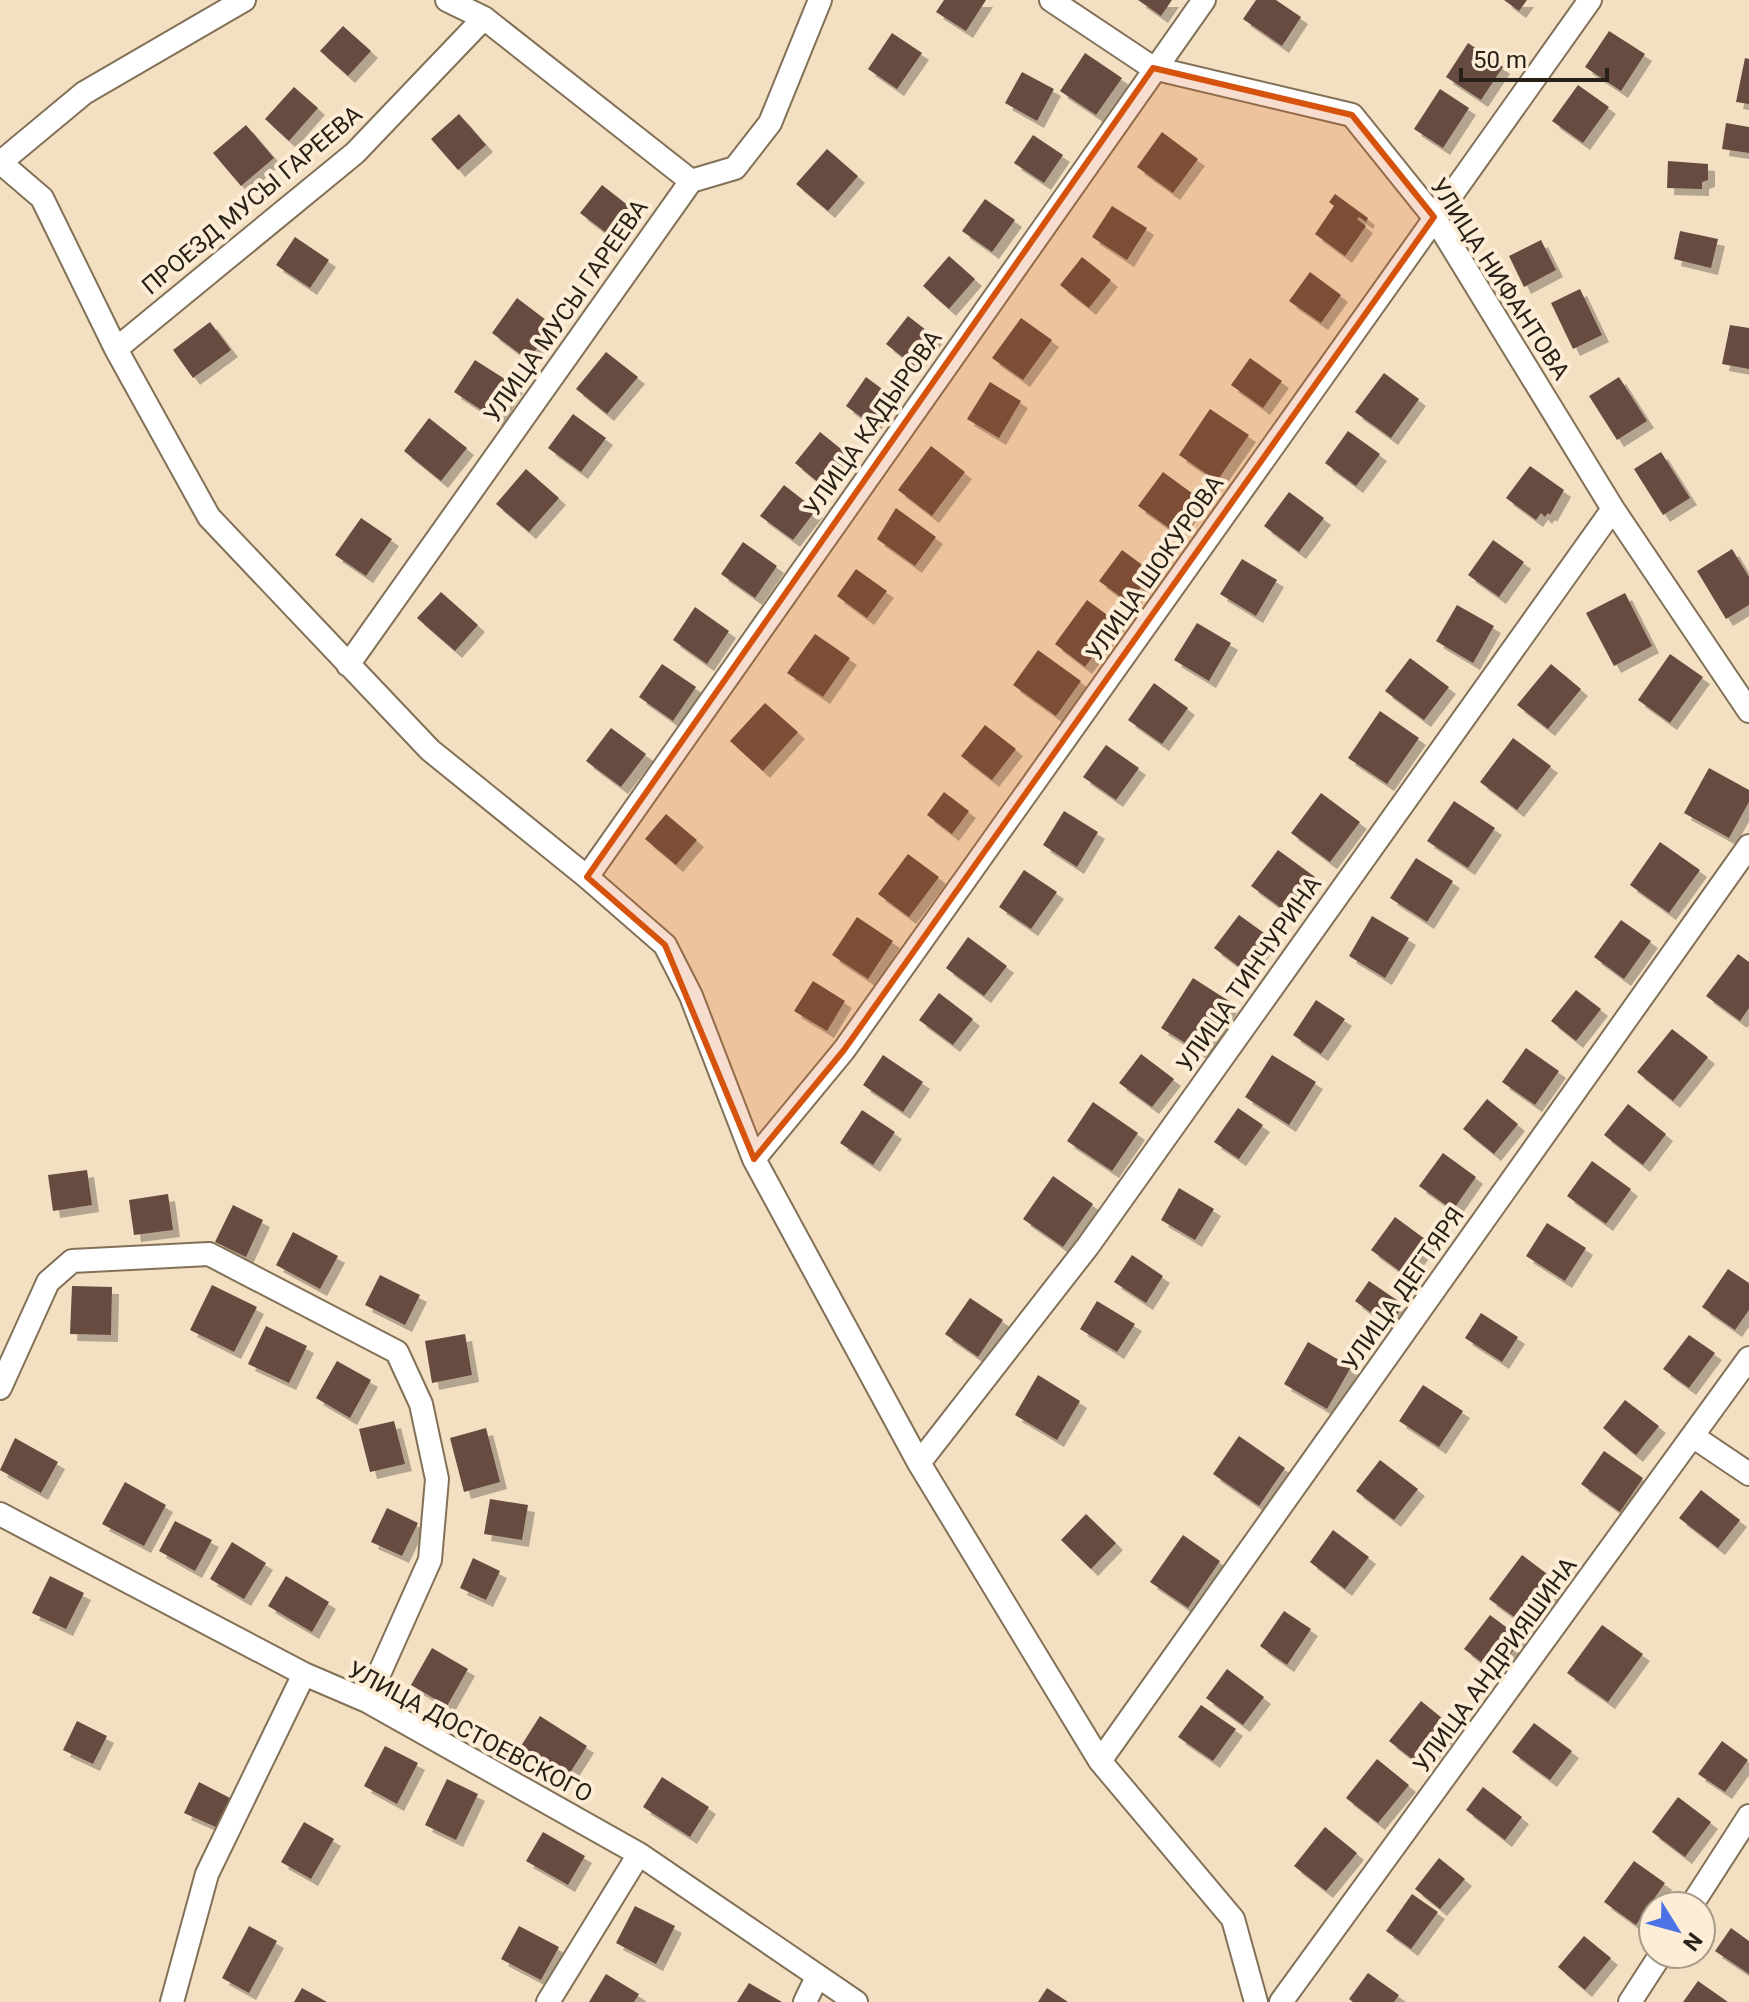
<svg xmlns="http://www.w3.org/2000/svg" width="1749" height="2002" viewBox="0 0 1749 2002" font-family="Roboto,sans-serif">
  <defs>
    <filter id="shadow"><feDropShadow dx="7" dy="7" stdDeviation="0" flood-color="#0004"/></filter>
  </defs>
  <rect width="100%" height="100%" fill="#f3dfc2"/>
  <path fill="#674b3f" filter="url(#shadow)" d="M944,0H986L966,31L936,12Z
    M1138,0H1172L1161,16Z
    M1256,0H1276L1301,17L1282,46L1243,19Z
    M1504,0H1527L1519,11Z
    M343,26L371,51L348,76L320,51Z
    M1609,31L1645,54L1621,91L1585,67Z
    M892,33L922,53L897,89L868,69Z
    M1468,43L1503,67L1481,100L1446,77Z
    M1085,53L1122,78L1096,115L1060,91Z
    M1745,58L1749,59V104L1736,102Z
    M1022,72L1054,89L1037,121L1005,103Z
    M1578,85L1609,107L1583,143L1552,121Z
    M294,87L318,108L289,141L265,119Z
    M1440,89L1469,108L1443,148L1414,129Z
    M459,114L486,145L458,170L431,139Z
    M1726,123L1749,127V153L1722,149Z
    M246,125L274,158L241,186L213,153Z
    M1162,132L1198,159L1173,193L1137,167Z
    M1033,135L1063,155L1044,183L1014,163Z
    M827,149L858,176L828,211L796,184Z
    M1668,161L1708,164V180L1702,182V189L1667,188Z
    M602,185L634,210L613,238L580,213Z
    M1335,194L1368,218L1366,222L1359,217L1357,219L1366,226L1345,256L1315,234L1334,206L1329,202Z
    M985,199L1015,220L992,252L962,231Z
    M1112,206L1147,228L1127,260L1092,237Z
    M1680,231L1718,239L1711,268L1674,259Z
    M295,237L329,260L310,288L276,265Z
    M1541,240L1556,270L1524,287L1509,256Z
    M949,256L975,279L949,309L923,286Z
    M1082,257L1111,280L1089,308L1060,285Z
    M1310,272L1341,295L1321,323L1289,301Z
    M1580,289L1602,335L1573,349L1551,303Z
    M517,298L554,326L528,360L492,333Z
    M908,316L935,337L914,366L886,344Z
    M1021,318L1052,340L1023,380L992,358Z
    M210,322L231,350L193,378L173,350Z
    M1730,325L1749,328V369L1722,364Z
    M606,352L638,377L607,414L576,389Z
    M1250,358L1282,381L1263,408L1231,385Z
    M475,360L516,386L495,419L454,392Z
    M1384,373L1419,399L1391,438L1355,412Z
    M866,377L893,397L872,425L846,406Z
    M1619,377L1647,421L1617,440L1589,396Z
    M990,382L1021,401L999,438L967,419Z
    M1210,409L1249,435L1217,481L1179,455Z
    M573,414L606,438L581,472L548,448Z
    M429,418L467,448L441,481L404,451Z
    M1348,431L1380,454L1356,486L1325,463Z
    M820,432L851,457L825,488L795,463Z
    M931,446L965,472L932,516L898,490Z
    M1661,452L1690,498L1663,515L1634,469Z
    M1530,466L1564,490L1550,515L1548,513L1545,517L1541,513L1536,520L1506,498Z
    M526,469L559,498L529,532L496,504Z
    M1163,472L1200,499L1176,533L1138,506Z
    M784,485L816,510L793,540L760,516Z
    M1289,492L1324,518L1299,552L1264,526Z
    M896,508L936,537L915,566L877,539Z
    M361,518L392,539L366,576L335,555Z
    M1493,540L1524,562L1499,597L1468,575Z
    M743,542L777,566L755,598L721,574Z
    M1732,549L1749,577V605L1726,619L1697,571Z
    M1122,550L1152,572L1129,603L1099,581Z
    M1242,559L1277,580L1256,616L1220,594Z
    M856,569L887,591L867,618L837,596Z
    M441,592L478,625L455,651L417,618Z
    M1625,593L1652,646L1614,666L1586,613Z
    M1087,600L1118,623L1085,667L1055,644Z
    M1457,605L1494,626L1473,663L1436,641Z
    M695,607L729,631L707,664L673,640Z
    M1197,623L1231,643L1209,681L1174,660Z
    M815,634L850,658L823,697L787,673Z
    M1038,650L1081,681L1056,716L1013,685Z
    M1670,654L1703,677L1670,723L1638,700Z
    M1410,658L1449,687L1424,720L1385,691Z
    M662,664L696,687L673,721L639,697Z
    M1551,664L1581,689L1548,729L1517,705Z
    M1154,683L1188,708L1162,744L1128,720Z
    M765,703L798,732L763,771L730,741Z
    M1380,711L1419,738L1387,784L1348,758Z
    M985,725L1016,749L992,780L961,756Z
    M611,728L646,754L621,787L586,761Z
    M1513,738L1551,766L1517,810L1480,782Z
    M1106,745L1139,768L1116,800L1083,777Z
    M1709,768L1749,790V802L1729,838L1684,813Z
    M944,792L969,811L952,834L927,815Z
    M1321,793L1360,822L1330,862L1291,833Z
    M1454,801L1495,828L1468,868L1427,841Z
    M1064,811L1098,832L1077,867L1043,845Z
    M666,814L697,840L676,865L645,839Z
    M1660,842L1700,870L1669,913L1630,885Z
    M1278,850L1315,877L1288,913L1251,886Z
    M908,854L939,877L909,917L878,894Z
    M1416,858L1453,881L1427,922L1390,898Z
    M1024,870L1057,892L1031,929L999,907Z
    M1239,915L1271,938L1246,972L1214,948Z
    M1372,916L1409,938L1385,978L1349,956Z
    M857,917L893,941L868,979L832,955Z
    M1621,920L1651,941L1624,979L1594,957Z
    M968,937L1007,966L984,996L946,968Z
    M1738,954L1749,962V1008L1740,1021L1706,996Z
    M1193,978L1232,1003L1200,1052L1161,1028Z
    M813,981L845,1001L827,1031L794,1011Z
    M1576,990L1601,1009L1576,1041L1551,1021Z
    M939,993L973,1019L953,1045L919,1020Z
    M1316,1000L1345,1019L1321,1054L1293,1035Z
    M1672,1029L1708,1057L1673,1101L1637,1072Z
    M1526,1048L1559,1071L1535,1105L1502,1082Z
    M1141,1054L1174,1079L1152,1107L1119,1083Z
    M883,1055L923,1082L903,1112L863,1085Z
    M1272,1055L1316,1082L1289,1125L1245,1097Z
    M1487,1099L1518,1124L1494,1154L1463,1129Z
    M1093,1102L1138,1133L1112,1171L1067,1141Z
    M1628,1104L1666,1134L1643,1165L1604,1135Z
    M1238,1108L1263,1125L1239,1159L1214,1142Z
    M862,1110L895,1132L873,1165L840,1143Z
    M1443,1153L1476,1177L1453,1210L1419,1186Z
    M1592,1161L1631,1189L1606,1224L1567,1196Z
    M87,1170L92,1205L53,1211L48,1175Z
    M1053,1176L1093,1204L1063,1247L1023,1219Z
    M1179,1188L1214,1209L1195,1240L1161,1220Z
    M168,1194L173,1230L134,1235L129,1200Z
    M233,1205L263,1220L246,1257L215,1242Z
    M1395,1217L1429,1242L1405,1275L1371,1250Z
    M1547,1223L1586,1248L1565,1281L1526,1256Z
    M293,1232L338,1256L320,1289L276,1265Z
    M1132,1255L1163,1276L1146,1303L1114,1282Z
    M1728,1269L1749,1283V1310L1735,1330L1702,1307Z
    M380,1275L420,1295L405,1325L365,1305Z
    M1369,1281L1404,1305L1389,1326L1355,1301Z
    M212,1285L257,1307L234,1352L190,1330Z
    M72,1286L112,1287L111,1335L70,1334Z
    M970,1298L1003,1320L978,1357L945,1334Z
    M1097,1301L1135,1324L1117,1352L1080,1329Z
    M1481,1313L1518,1337L1502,1362L1465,1338Z
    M266,1326L307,1346L289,1383L248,1364Z
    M465,1334L472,1375L432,1383L425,1341Z
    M1689,1335L1715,1353L1689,1388L1663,1369Z
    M1308,1342L1351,1367L1327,1409L1284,1384Z
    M337,1361L371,1380L350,1418L316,1398Z
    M1038,1375L1080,1401L1057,1440L1015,1415Z
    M1423,1385L1463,1411L1439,1447L1399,1421Z
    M1625,1400L1659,1426L1636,1455L1603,1428Z
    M394,1421L405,1464L370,1472L359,1429Z
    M486,1428L500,1482L464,1492L450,1438Z
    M1239,1436L1285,1468L1259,1506L1213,1474Z
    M15,1438L58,1462L41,1493L0,1470Z
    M1604,1451L1643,1478L1620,1512L1581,1484Z
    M1380,1460L1418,1489L1394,1520L1356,1491Z
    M125,1482L166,1505L144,1546L102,1524Z
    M1701,1490L1740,1520L1718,1548L1679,1518Z
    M490,1499L528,1505L522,1540L484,1534Z
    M387,1508L418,1523L402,1556L371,1542Z
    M1086,1514L1116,1543L1091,1569L1061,1540Z
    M175,1521L212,1540L195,1571L159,1551Z
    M1333,1530L1369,1557L1345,1589L1310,1562Z
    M1183,1535L1220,1561L1188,1608L1150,1582Z
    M232,1542L266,1563L244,1599L210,1579Z
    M1522,1555L1563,1586L1531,1629L1489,1599Z
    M473,1558L500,1571L486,1600L460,1588Z
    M50,1576L84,1593L66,1629L32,1613Z
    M286,1576L329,1602L312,1632L268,1606Z
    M1284,1611L1311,1629L1287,1665L1260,1646Z
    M1490,1615L1522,1639L1496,1673L1464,1649Z
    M1602,1625L1643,1654L1608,1702L1567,1673Z
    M432,1648L468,1669L447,1706L411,1685Z
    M1227,1669L1264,1697L1243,1725L1206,1698Z
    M1421,1701L1453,1727L1421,1766L1389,1741Z
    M1201,1705L1236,1729L1213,1761L1178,1737Z
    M540,1716L587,1746L568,1776L521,1746Z
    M77,1721L107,1736L93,1764L63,1750Z
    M1534,1723L1572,1751L1550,1780L1512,1752Z
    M1722,1741L1748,1760L1725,1792L1698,1774Z
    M385,1746L418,1763L397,1804L364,1786Z
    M1377,1759L1409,1785L1378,1823L1346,1798Z
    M662,1777L709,1807L690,1837L643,1807Z
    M447,1779L478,1794L456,1840L425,1825Z
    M199,1782L232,1799L218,1828L184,1813Z
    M1483,1787L1522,1817L1505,1840L1466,1810Z
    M1678,1797L1711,1822L1685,1857L1652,1832Z
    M304,1822L334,1839L311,1879L281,1862Z
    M1325,1827L1357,1853L1326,1891L1294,1866Z
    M543,1832L585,1856L568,1885L526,1861Z
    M1439,1858L1465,1879L1440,1909L1415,1889Z
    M1634,1861L1665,1883L1636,1925L1604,1902Z
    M1412,1894L1438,1912L1411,1949L1386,1931Z
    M635,1906L675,1926L656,1964L616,1943Z
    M249,1926L277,1941L249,1993L222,1978Z
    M519,1926L559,1947L541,1980L501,1959Z
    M1731,1928L1749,1941V1974L1715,1951Z
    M1584,1936L1611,1958L1585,1990L1558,1967Z
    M1368,1973L1399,1995L1394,2002H1353L1349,1999Z
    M606,1974L639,1994L634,2002H589Z
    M1698,1981L1728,2002H1683Z
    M749,1983L782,2002H737Z
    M302,1988L327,2002H294Z
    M1047,1988L1068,2002H1038Z"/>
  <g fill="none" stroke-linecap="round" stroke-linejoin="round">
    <g stroke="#827157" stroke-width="26">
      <path id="minor" d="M447,0L484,18L691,181
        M1051,0L1153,68L1352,115L1434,217L1613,509L1749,711
        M0,162L42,198L116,349L209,517L430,750L587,877L665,945L691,996L754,1159L919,1463L1100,1761L1233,1919L1256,2002
        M1,162L84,93L244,0
        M116,349L355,153L484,18
        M348,665L691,181L735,168L770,123L820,0
        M587,877L1204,0
        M754,1159L844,1050L1590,0
        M0,1388L48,1282L72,1261L209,1254L397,1352L421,1404L437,1479L430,1560L367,1701
        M1694,1437L1749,1474
        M919,1463L1088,1246L1613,509
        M0,1514L304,1674L367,1701L639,1854L856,2002
        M1100,1761L1749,846
        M1691,1906L1749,1816
        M172,2002L207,1874L304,1674
        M548,2002L639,1854
        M805,2002L817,1977
        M1281,2002L1749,1358
        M1630,2002L1661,1954"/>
    </g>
    <use href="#minor" stroke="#fff" stroke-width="22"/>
  </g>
  <path fill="#d5530d" fill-opacity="0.2" stroke="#d5530d" stroke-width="6" stroke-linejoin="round" d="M1153,68L1352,115L1434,217L844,1050L754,1159L665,945L587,877Z"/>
  <g text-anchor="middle" stroke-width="8" stroke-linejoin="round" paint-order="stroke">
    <g font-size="24" fill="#282117" stroke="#fdedd6">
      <text transform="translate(252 200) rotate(-40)" y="8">ПРОЕЗД МУСЫ ГАРЕЕВА</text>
      <text transform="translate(1500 279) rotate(57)" y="8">УЛИЦА НИФАНТОВА</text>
      <text transform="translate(566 311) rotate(-55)" y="8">УЛИЦА МУСЫ ГАРЕЕВА</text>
      <text transform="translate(873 423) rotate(-55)" y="8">УЛИЦА КАДЫРОВА</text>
      <text transform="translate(1155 568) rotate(-55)" y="8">УЛИЦА ШОКУРОВА</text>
      <text transform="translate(1249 974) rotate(-55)" y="8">УЛИЦА ТИНЧУРИНА</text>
      <text transform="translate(1403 1289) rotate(-55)" y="8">УЛИЦА ДЕГТЯРЯ</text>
      <text transform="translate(1495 1665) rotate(-54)" y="8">УЛИЦА АНДРИЯШИНА</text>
      <text transform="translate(470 1732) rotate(28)" y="8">УЛИЦА ДОСТОЕВСКОГО</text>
    </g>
  </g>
  <g transform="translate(1677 1930) rotate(127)"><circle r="38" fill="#fdedd6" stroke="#a89b8a" stroke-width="2"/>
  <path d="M0-6L14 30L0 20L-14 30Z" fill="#4c72e6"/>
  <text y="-12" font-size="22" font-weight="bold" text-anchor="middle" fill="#282117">N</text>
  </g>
  <path d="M1461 68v12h146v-12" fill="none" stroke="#282117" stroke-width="4"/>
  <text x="1473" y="68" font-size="24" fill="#282117" stroke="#fdedd6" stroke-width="6" paint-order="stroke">50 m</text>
</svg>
